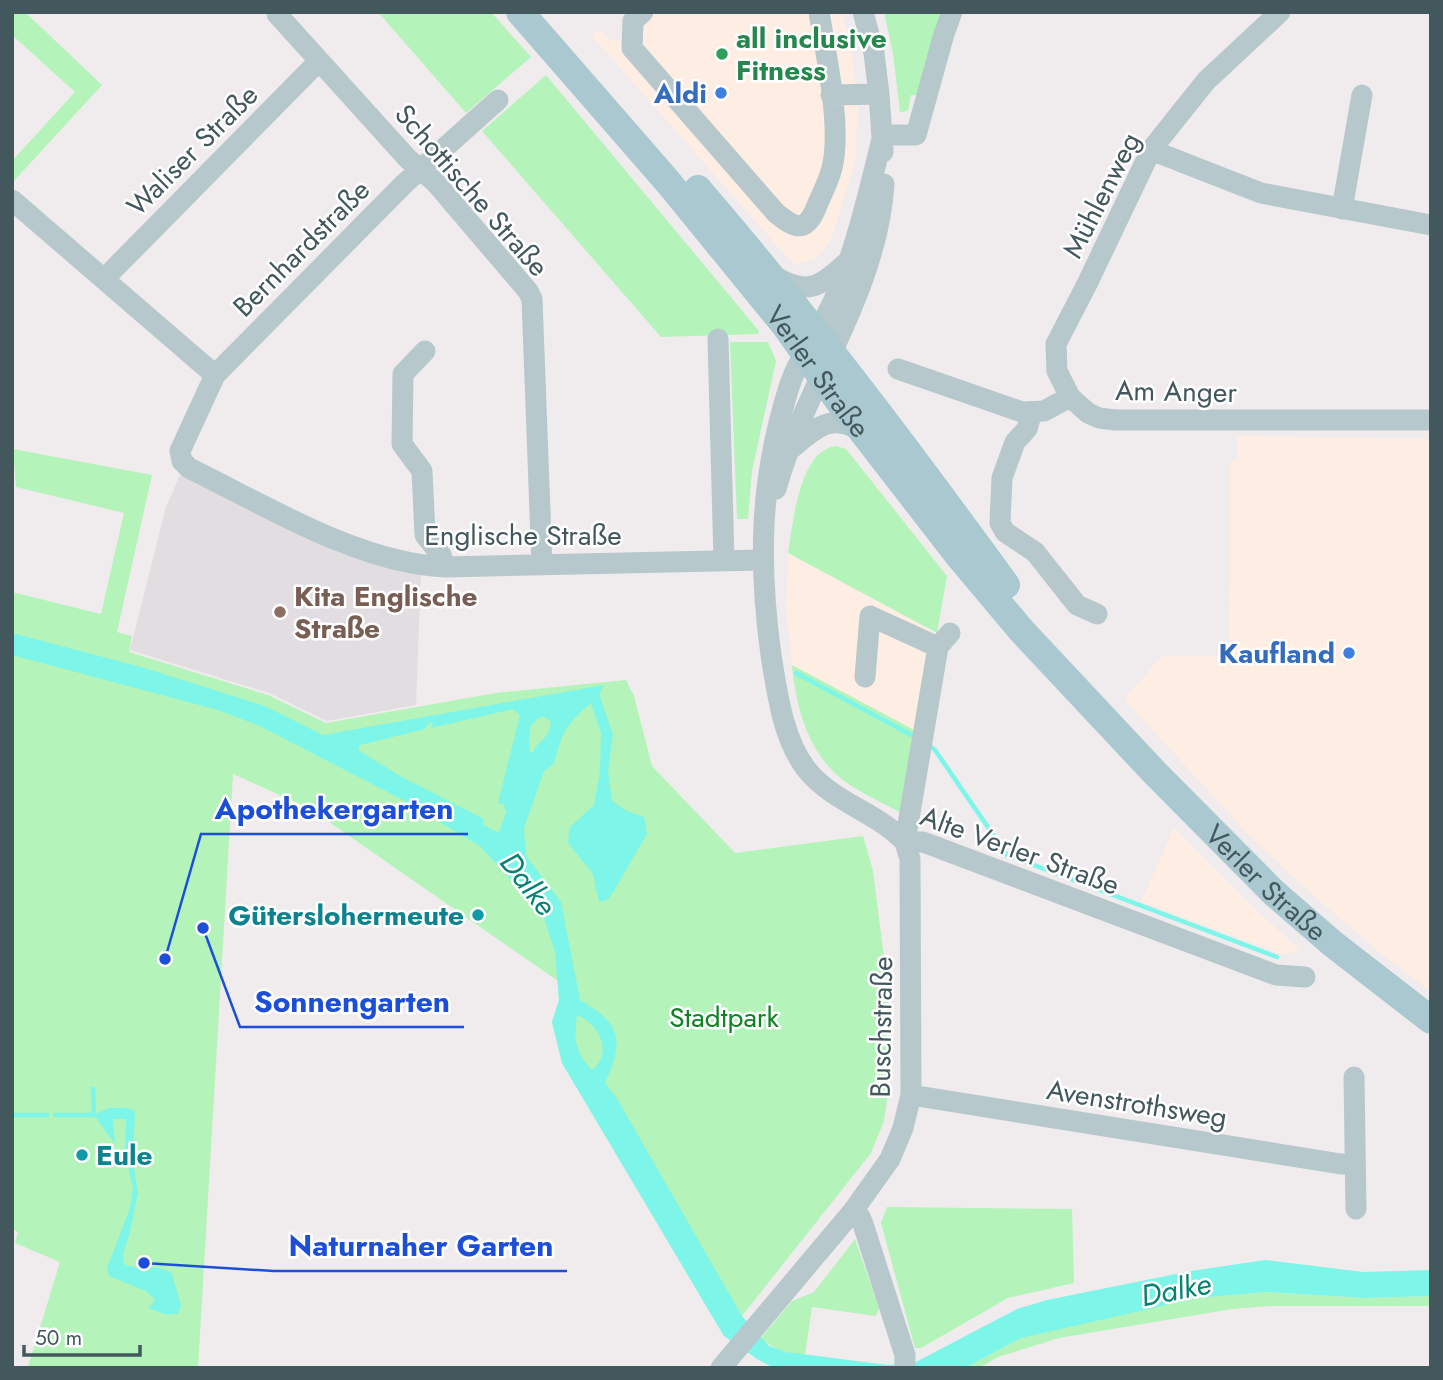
<svg xmlns="http://www.w3.org/2000/svg" width="1443" height="1380" viewBox="0 0 1443 1380" font-family="Jost,sans-serif">
  <rect width="100%" height="100%" fill="#f0eced"/>
  <path fill="#feede2" d="M645,12H842L851,47L858,106L855,163L831,240L816,259L794,265L592,36L600,29L610,40L622,41L636,36L643,30L646,20Z
    M1237,436L1431,439V992L1378,951L1305,888L1248,834L1124,699L1162,656H1229L1230,462L1237,461Z
    M788,553L937,633L918,732L792,665L786,610Z
    M1174,828L1257,911L1300,950L1285,955L1141,902Z"/>
  <path fill="#e1dde0" d="M180,475L337,552L373,564L421,574L416,705L327,721L269,693L130,650L166,507Z"/>
  <path fill="#b4f3b9" d="M12,12H25L102,85L12,183V161L75,92L12,35Z
    M378,12H491L531,57L466,113Z
    M884,12H945L920,96L911,95L908,111L900,112L893,54Z
    M546,75L759,331L758,334L661,337L482,131Z
    M730,342H768L776,361L752,471L748,519H737Z
    M836,446L846,449L947,576L937,633L788,553C793,524 799,450 836,446Z
    M13,449L152,475L117,632L132,636L129,652L268,695L326,723L496,693L626,680L634,696L652,766L735,853L863,836L873,871L887,981L888,1092L884,1121L871,1153L742,1316L724,1336L562,1063L552,1022L559,1000L558,981L309,808L233,774L198,1368L28,1367L60,1262L15,1243L18,1232L12,1229V592L101,614L124,513L16,487Z
    M792,665L918,732L904,814C886,805 867,796 850,785C810,759 796,710 792,665Z
    M887,1207L1072,1209L1074,1283L1008,1298L921,1348H915L881,1223Z
    M855,1239L879,1308L876,1316L812,1307L805,1355C788,1353 773,1351 761,1338L792,1301L814,1292Z
    M1267,1292L1365,1298L1431,1296V1306H1270L1232,1309L1059,1338L998,1357L979,1368H965L1021,1338L1054,1329L1197,1298Z"/>
  <path fill="#7df5e8" fill-rule="evenodd" d="M12,633L141,667L265,706L323,735L604,685L599,694L613,734L608,771L612,801L627,811L644,817L647,834L609,899L599,902L593,874L568,843L570,827L594,805L600,771L601,733L591,703C565,726 563,730 554,764L544,771L524,828L526,856L561,902L580,1000C622,1024 624,1041 605,1083L616,1097L742,1316L769,1346L786,1352L888,1365L914,1363L1017,1309L1047,1300L1191,1271L1265,1260L1363,1272L1431,1270V1296L1365,1298L1267,1292L1197,1298L1021,1338L965,1368H774L757,1359L724,1336L562,1063L552,1022L559,1000L555,952L543,915L480,846L401,799L260,726L218,710L12,655ZM513,709L520,715L498,803L505,805L504,809L507,810L499,833L482,824L484,819L400,776L358,750L360,745L425,729L430,722L433,724L431,728ZM544,716L551,722C548,742 539,738 533,752H530C529,737 526,722 544,716ZM577,1015C599,1024 614,1052 592,1070C574,1050 574,1041 577,1015Z
    M109,1108H126L135,1111L133,1162L138,1193L130,1232L123,1254L124,1264C141,1272 157,1262 172,1274L181,1305L178,1314H164L149,1308L155,1300L146,1291L109,1276L107,1268L130,1208L133,1188L125,1155L126,1119H113L115,1144L94,1115Z"/>
  <g fill="none" stroke-linecap="round" stroke-linejoin="round">
    <path stroke="#7df5e8" stroke-width="4.5" d="M796,673L917,738
      M927,744L935,750L1007,855L1277,957
      M12,1115H47
      M55,1115H94L93,1089"/>
    <path stroke="#b6c8cc" stroke-width="21" d="M643,12L633,21L632,48L776,213C798,231 807,232 818,203C823,192 829,180 832,168C842,126 826,56 819,12
      M863,12L874,53L879,94L883,152
      M1280,12L1206,81L1151,150L1087,284L1056,344L1057,371L1070,397L1088,413L1099,418L1115,420H1431
      M277,14L408,159L435,182L528,291L532,299L542,565
      M831,95L879,94
      M498,100L405,183L215,375L180,451L182,461L189,468C267,506 358,563 445,567L762,560
      M882,135H916L944,34L952,12
      M882,139C868,195 856,249 833,302C820,331 799,356 789,387C760,479 758,560 771,655C777,692 783,740 807,770C834,803 877,812 905,842
      M1151,150L1261,193L1431,225
      M12,200L215,375
      M1342,209L1362,95
      M774,276C808,296 819,287 846,263
      M104,279L319,61
      M718,339L724,560
      M425,351L403,374L402,444L422,471L425,535L441,555L445,567
      M898,369L1022,412L1044,411L1070,397
      M1032,412L1027,429L1015,442L1002,478L1000,523L1005,532L1035,552L1077,605L1097,614
      M792,448C817,427 830,413 862,431
      M776,489C805,385 877,294 884,184
      M865,677L870,616L938,647
      M905,842H923L1276,975L1305,977
      M1354,1077L1356,1209
      M911,1095L1341,1164H1354
      M853,1211L860,1217L863,1224L905,1355V1368
      M721,1368L853,1211L890,1159L903,1128L911,1095L910,859L905,842L938,647L950,633"/>
    <g stroke="#a9c8cf" stroke-width="28">
      <path id="s1" d="M520,12L668,182L784,324L838,400L958,555L1021,630L1155,773L1273,892L1333,944L1431,1020"/>
      <path d="M698,189C807,316 907,449 1006,585"/>
    </g>
  </g>
  <circle fill="#2e9e5b" stroke="#fff" stroke-width="2.5" cx="722" cy="54" r="7"/>
  <g fill="#3f7fe0" stroke="#fff" stroke-width="2.5">
    <circle cx="721" cy="93" r="7"/>
    <circle cx="1349" cy="653" r="7"/>
  </g>
  <circle fill="#8d6e63" stroke="#fff" stroke-width="2.5" cx="280" cy="612" r="7"/>
  <g fill="#0f9aa8" stroke="#fff" stroke-width="2.5">
    <circle cx="478" cy="915" r="7"/>
    <circle cx="82" cy="1155" r="7"/>
  </g>
  <g text-anchor="middle" stroke-width="5" stroke-linejoin="round" paint-order="stroke">
    <g font-size="28" font-weight="bold" fill="#27864d" stroke="#fff" text-anchor="start">
      <text x="736" y="48">all inclusive<tspan x="736" dy="32">Fitness</tspan></text>
    </g>
    <g font-size="28" font-weight="bold" fill="#366cbe" stroke="#fff" text-anchor="end">
      <text x="707" y="103">Aldi</text>
      <text x="1335" y="663">Kaufland</text>
    </g>
    <g font-size="28" fill="#43585c" stroke="#fff">
      <text transform="translate(192 150) rotate(-45)" y="10">Waliser Straße</text>
      <text transform="translate(472 190) rotate(49)" y="10">Schottische Straße</text>
      <text transform="translate(1101 195) rotate(-63)" y="10">Mühlenweg</text>
      <text transform="translate(301 248) rotate(-45)" y="10">Bernhardstraße</text>
      <text dy="10" stroke="none"><textPath href="#s1" startOffset="467">Verler Straße</textPath></text>
      <text transform="translate(1176 391) rotate(1)" y="10">Am Anger</text>
      <text x="523" y="545">Englische Straße</text>
      <text transform="translate(1020 850) rotate(20)" y="10">Alte Verler Straße</text>
      <text dy="10" stroke="none"><textPath href="#s1" startOffset="1148">Verler Straße</textPath></text>
      <text transform="translate(881 1027) rotate(-89)" y="10">Buschstraße</text>
      <text transform="translate(1137 1103) rotate(9)" y="10">Avenstrothsweg</text>
    </g>
    <g font-size="28" font-weight="bold" fill="#785e54" stroke="#fff" text-anchor="start">
      <text x="294" y="606">Kita Englische<tspan x="294" dy="32">Straße</tspan></text>
    </g>
    <g font-size="28" font-weight="bold" fill="#0d838f" stroke="#fff" text-anchor="end">
      <text x="464" y="925">Güterslohermeute</text>
      <text x="96" y="1165" text-anchor="start">Eule</text>
    </g>
    <g font-size="28" fill="#0c8422" stroke="#fff">
      <text x="724" y="1027">Stadtpark</text>
    </g>
    <g font-size="30" font-style="italic" fill="#058274" stroke="#fff">
      <text transform="translate(528 884) rotate(52)" y="10">Dalke</text>
      <text transform="translate(1176 1290) rotate(-11)" y="10">Dalke</text>
    </g>
  </g>
  <path fill="none" stroke="#1d4ed8" stroke-width="2.5" d="M165 959L201 834H468M203 928L240 1027H464M144 1263L274 1271H567"/>
  <g fill="#1d4ed8" stroke="#fff" stroke-width="2.5">
    <circle cx="165" cy="959" r="7"/>
    <circle cx="203" cy="928" r="7"/>
    <circle cx="144" cy="1263" r="7"/>
  </g>
  <g font-size="30" text-anchor="middle" font-weight="bold" fill="#1d4ed8" stroke="#fff" stroke-width="5" stroke-linejoin="round" paint-order="stroke">
    <text x="334" y="819">Apothekergarten</text>
    <text x="352" y="1012">Sonnengarten</text>
    <text x="421" y="1256">Naturnaher Garten</text>
  </g>
  <rect width="1443" height="1380" fill="none" stroke="#43585c" stroke-width="28"/>
  <path d="M24 1345v10h116v-10" fill="none" stroke="#43585c" stroke-width="3.5"/>
  <text x="35" y="1345" font-size="21" fill="#43585c" stroke="#ffffff" stroke-width="5" paint-order="stroke">50 m</text>
</svg>
